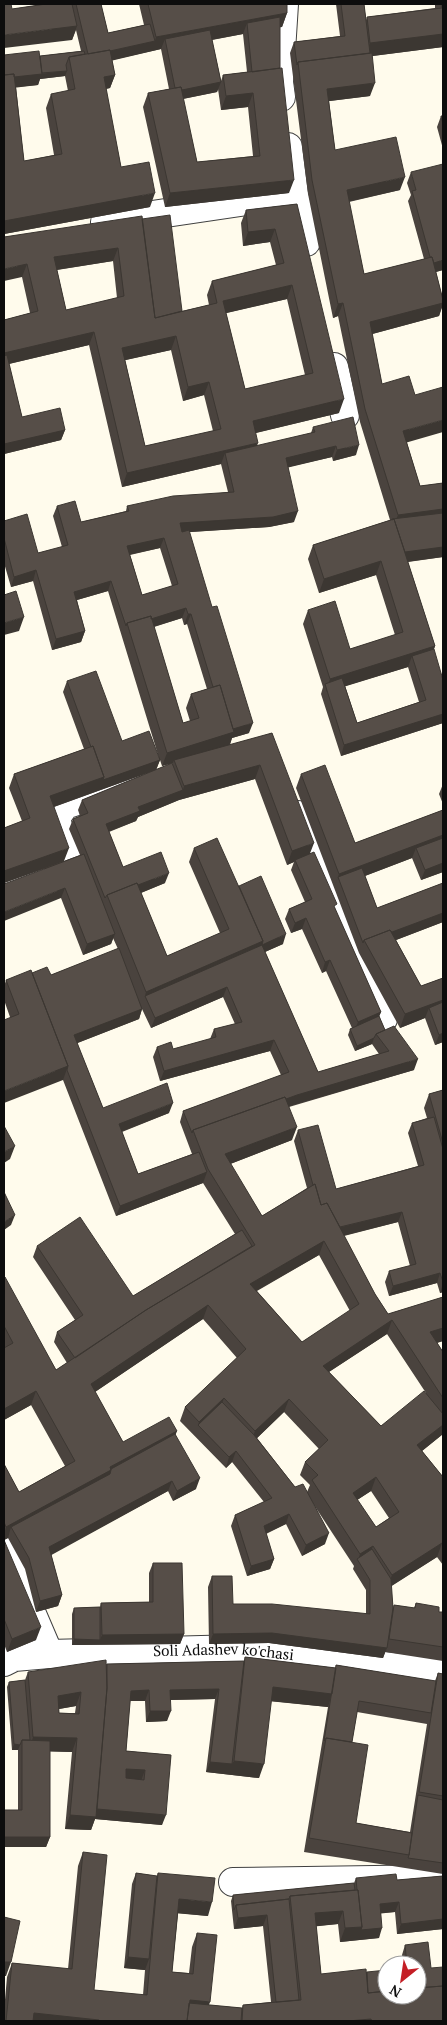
<svg xmlns="http://www.w3.org/2000/svg" width="447" height="2025" viewBox="0 0 447 2025" font-family="'PT Serif',serif">
  <rect width="100%" height="100%" fill="#fffbec"/>
  <g fill="none" stroke-linecap="round" stroke-linejoin="round">
    <g stroke="#404040" stroke-width="30">
      <path id="minor" d="M281,97L279,82L284,4
        M288,147L294,194L306,242
        M105,222L294,194
        M334,367L345,415
        M298,815L383,1019
        M4,885C21,880 61,872 68,855L57,823V816L65,805L127,784
        M4,1549L49,1654
        M233,1882L443,1879"/>
    </g>
    <g stroke="#404040" stroke-width="30">
      <g id="tertiary">
        <path id="s1" d="M4,1662L14,1657L49,1654L240,1649L443,1673"/>
      </g>
    </g>
    <use href="#minor" stroke="#fff" stroke-width="28"/>
    <use href="#tertiary" stroke="#fff" stroke-width="28"/>
  </g>
  <path fill="#4a433e" fill-rule="evenodd" d="M38,4H101L108,33L144,25L139,4H287V13L282,27H280V68L289,193L165,207L143,107L148,93L169,89L161,49L112,60L115,75L110,88L106,89L121,167L150,207L4,234V55L40,56L81,51L76,30L72,40L12,9L39,5ZM243,34L247,72L223,75L221,81L212,40ZM65,76L68,91L51,94L46,108L54,155L24,161L16,87L38,85L40,79ZM218,89L221,110L248,107L253,156L197,162L183,99L217,92Z
    M336,4H364L366,20L367,17L435,8V4H443V47L372,56L370,96L329,101L335,150L400,190L349,202L364,274L424,259L408,201L411,195L407,183L411,172L443,270L436,272L443,300V305L439,316L372,334L382,384L415,395L407,443L420,486L443,483V557L408,562L435,646L434,649L443,723L341,756L321,694L323,687L303,624L308,610L350,649L395,635L376,575L319,593L308,559L313,545L390,520L360,422L338,316L333,318L308,194L290,53L294,42L340,36ZM408,667L419,702L357,723L345,686Z
    M441,116H443V149L437,127Z
    M297,204L339,413L255,433L257,446L311,433L313,427L356,455L333,461L332,457L288,467L294,522L269,527L189,532L249,733L232,738L230,745L272,733L310,853L381,1012L379,1016L385,1030L414,1070L289,1107L292,1140L230,1164L262,1216L307,1188L294,1141L298,1130L336,1189L418,1166L408,1133L412,1123L427,1118L424,1108L429,1094L443,1090V1292L440,1293L437,1283L389,1296L385,1282L389,1271L410,1266L398,1222L344,1236L375,1294L388,1314L443,1297V1341L437,1343L443,1352V1434L422,1451L443,1477V1565L437,1557L391,1586L393,1608L394,1605L414,1608L416,1603L439,1612H443V1611V1661L385,1652L383,1658L269,1643L209,1644L208,1587L212,1576L233,1604L366,1614V1590L353,1569L354,1566L312,1502L325,1544L302,1556L286,1524L266,1534L274,1559L270,1569L247,1576L231,1526L235,1515L264,1502L232,1462L226,1468L180,1421L185,1407L237,1358L203,1319L95,1392L123,1442L177,1431L175,1434L196,1489L173,1501L168,1491L51,1554L62,1595L58,1606L36,1612L25,1569L8,1538L4,1540V1464L19,1492L65,1466L31,1405L4,1420V1278L56,1370L67,1363L54,1342L57,1332L75,1320L33,1257L37,1246L133,1296L235,1234L203,1183L116,1216L63,1080L10,1017L4,1000V987L6,980L32,973L51,975L118,949L113,938L111,944L83,955L61,898L44,869L4,883V828L22,821L9,788L14,774L84,749L63,692L67,681L122,741L159,758L108,591L77,600L85,631L81,642L52,650L33,581L11,587L4,563V521L38,553L62,547L53,516L57,506L81,522L126,511L127,506L228,492L221,464L122,487L89,345L9,364L22,417L65,430L61,440L4,454V320L30,313L22,277L4,237L142,219L182,311L209,305L207,295L212,281L276,265L270,242L243,246L241,223L246,210ZM113,261L117,298L66,310L57,270ZM287,299L305,375L245,389L226,313ZM171,350L183,401L204,395L213,431L145,446L125,360ZM160,548L172,586L142,595L130,555ZM182,618L184,625L187,624L207,689L191,694L186,708L190,721L183,723L154,627ZM160,760L162,766L173,763L156,770ZM153,771L82,800L78,810L80,816L73,819L69,829L80,855L64,861L54,807ZM255,779L287,865L294,862L291,870L305,902L289,909L285,919L291,933L302,929L322,973L326,971L352,1028L350,1029L348,1035L355,1051L372,1044L379,1054L318,1072L265,952L283,944L239,886L194,848L189,862L220,933L167,956L141,893L165,883L123,867L109,832L136,821L138,817L179,800ZM223,997L235,1024L214,1029L210,1039L173,1049L157,1047L153,1057L160,1081L270,1051L281,1075L183,1111L180,1122L192,1154L138,1174L122,1132L169,1113L103,1108L77,1043L139,1019L142,1009L151,1028ZM319,1255L350,1311L302,1342L257,1291ZM387,1334L426,1393L381,1426L329,1372ZM284,1412L319,1449L305,1462L300,1475L310,1485L307,1492L295,1487L257,1438ZM371,1491L389,1518L376,1527L357,1500Z
    M301,774L355,843L443,810V872L421,880L412,858L365,876L377,908L443,883V922L396,940L421,986L443,978V1042L435,1045L425,1018L400,1028L359,953L296,788Z
    M443,784V804L439,794Z
    M4,1540L36,1640L7,1652L4,1644Z
    M153,1563L184,1634L180,1644L72,1645V1614L74,1608L100,1607L101,1603L149,1602V1573Z
    M245,1657L336,1668V1665L435,1681L438,1673L443,1674V1874L304,1852L328,1707L271,1701L259,1778L206,1772L215,1699L170,1700L167,1721L146,1722L145,1701H130L126,1751L171,1755L162,1825L95,1819L91,1830L65,1829L72,1752L50,1751V1837L46,1847L18,1810V1750H12L7,1687L9,1682L25,1680L28,1672L107,1664L244,1661ZM76,1706L75,1713H59V1709ZM357,1712L427,1724L410,1832L356,1823L352,1742Z
    M83,1852L94,1990L143,1995L145,1970L124,1968L132,1884L136,1873L157,1876L158,1873L208,1916L178,1913L172,1972L189,1973L192,1947L197,1933L209,2005L242,2008L243,2005L271,2002L263,1926L234,1929L231,1901L233,1895L354,1883L356,1878L397,1880L443,1876V1929L397,1934L395,1912L381,1913L379,1938L340,1942L338,1924L316,1926L321,1974L367,1972L387,1995L417,1965H402V1955L405,1945L431,1968L443,2021H4V2011L7,1977L12,1963L68,1969L78,1866Z"/>
  <path fill="#3c3732" d="M287,13L282,27L248,33L247,23L243,34L167,48L165,39L161,49L85,67L89,56L155,41L156,37Z
    M77,26L72,40L4,48V35Z
    M443,34V47L365,57L370,43Z
    M67,71L65,76L40,79L38,85L4,89V78Z
    M115,75L110,88L99,90L104,77Z
    M221,82L217,92L172,101L176,91Z
    M375,83L370,96L322,102L327,89Z
    M253,93L248,107L221,110L226,96Z
    M405,177L400,190L342,203L347,190Z
    M294,180L289,193L165,207L170,193Z
    M155,193L150,207L4,234V221Z
    M275,229L270,242L243,246L248,232Z
    M118,248L113,261L49,271L54,257Z
    M443,260V270L428,274L432,263Z
    M27,264L22,277L4,281V269Z
    M292,285L287,299L218,315L223,301Z
    M343,303L338,316L333,318L338,304Z
    M443,303L439,316L365,336L370,322Z
    M94,332L89,345L4,365V353Z
    M176,336L171,350L117,362L122,348Z
    M209,382L204,395L183,401L188,387Z
    M344,399L339,413L248,435L253,421Z
    M443,420V432L398,445L403,431Z
    M65,430L61,440L4,454V444Z
    M258,443L253,457L225,453L221,464L122,487L127,473Z
    M359,445L356,455L333,461L337,450Z
    M336,446L332,457L282,469L286,458Z
    M443,509V523L394,525L398,515Z
    M298,511L294,522L269,527L176,533L180,523Z
    M164,538L160,548L123,556L127,546Z
    M443,547V557L398,563L402,552Z
    M381,561L376,575L319,593L324,579Z
    M36,570L33,581L11,587L14,577Z
    M111,581L108,591L70,602L74,592Z
    M186,608L182,618L130,634L128,626Z
    M188,614H191L187,624L184,625Z
    M24,617L19,631L4,635V623Z
    M85,631L81,642L52,650L56,639Z
    M435,646L430,660L412,656L408,667L327,692L326,690L330,679Z
    M443,714V723L341,756L344,745Z
    M253,723L249,733L232,738L229,746L174,760L173,763L162,766L167,753L231,729Z
    M160,760L156,770L45,810L50,796L104,777Z
    M260,765L255,779L179,800L138,817L136,821L102,834L106,824L138,807L183,790L184,786Z
    M443,835V847L416,848L412,858L341,885L338,877L334,888L339,874Z
    M314,843L309,856L295,860L294,862L287,865L292,851Z
    M69,848L64,861L4,883V871Z
    M443,863V872L421,880L425,870Z
    M169,873L165,883L111,905L108,897Z
    M65,888L61,898L4,921V912Z
    M443,913V922L370,950L365,942Z
    M306,918L302,929L291,933L295,923Z
    M115,934L111,944L83,955L87,944Z
    M286,934L283,944L258,955L262,945Z
    M263,941L258,955L145,996L146,992Z
    M330,960L326,971L322,973L325,962Z
    M227,987L223,997L151,1028L155,1018Z
    M443,1000V1011L429,1008L425,1018L400,1028L405,1014Z
    M142,1009L139,1019L70,1046L74,1035Z
    M381,1012L377,1022L354,1032L358,1022Z
    M443,1033V1042L435,1045L439,1035Z
    M374,1038L372,1044L355,1051L357,1046Z
    M274,1040L270,1051L160,1081L164,1071Z
    M418,1059L414,1070L293,1105L197,1141L194,1133L297,1095Z
    M68,1066L63,1080L4,1103V1091Z
    M173,1103L169,1113L115,1134L119,1124Z
    M297,1127L292,1140L220,1168L225,1154Z
    M15,1146L10,1159L4,1163V1152Z
    M207,1172L203,1183L116,1216L120,1206Z
    M402,1212L398,1222L334,1238L338,1228Z
    M15,1215L11,1225L4,1230V1222Z
    M324,1241L319,1255L245,1297L250,1284Z
    M440,1273L437,1283L389,1296L393,1286Z
    M443,1283V1292L440,1293Z
    M208,1305L203,1319L86,1398L91,1384Z
    M392,1320L387,1334L318,1379L323,1366Z
    M443,1328V1341L425,1346L430,1332Z
    M36,1391L31,1405L4,1420V1409Z
    M224,1398L219,1412L198,1425L199,1422Z
    M289,1399L284,1412L250,1445L255,1431Z
    M443,1425V1434L412,1459L417,1445Z
    M177,1431L172,1444L11,1527L8,1538L4,1540V1535L6,1527L110,1467Z
    M236,1451L232,1462L226,1468L229,1457Z
    M376,1477L371,1491L348,1506L353,1493Z
    M200,1478L196,1489L173,1501L177,1491Z
    M172,1481L168,1491L46,1558L49,1547Z
    M289,1514L286,1524L260,1536L264,1526Z
    M329,1533L325,1544L302,1556L306,1545Z
    M442,1543L437,1557L387,1589L392,1575Z
    M373,1546L368,1559L358,1560L360,1554Z
    M274,1559L270,1569L247,1576L251,1566Z
    M62,1595L58,1606L36,1612L40,1601Z
    M41,1627L36,1640L7,1652L12,1639Z
    M272,1633L387,1648L383,1658L269,1643L209,1644L213,1634Z
    M184,1634L180,1644L72,1645L74,1639L100,1640L102,1635Z
    M273,1687L332,1694L328,1707L268,1701Z
    M219,1689L215,1699L166,1700L170,1690Z
    M149,1690L145,1701H127L131,1691Z
    M81,1692L76,1706L53,1710L58,1696Z
    M150,1711H171L167,1721L146,1722Z
    M33,1737L77,1738L72,1752L22,1751L31,1745Z
    M14,1744L20,1745L18,1750H12Z
    M234,1761L264,1764L259,1778L206,1772L210,1762L232,1764Z
    M126,1769L145,1770L141,1781L122,1779Z
    M96,1809L166,1815L162,1825L95,1819L91,1830L65,1829L70,1815Z
    M4,1837H50L46,1847H4Z
    M179,1899L212,1902L208,1916L174,1913Z
    M399,1902L395,1912L376,1914L380,1904Z
    M343,1911L338,1924L310,1927L315,1913Z
    M267,1915L263,1926L234,1929L238,1918Z
    M443,1919V1929L397,1934L401,1924Z
    M362,1927L382,1928L379,1938L340,1942L345,1928Z
    M128,1957L149,1959L145,1970L124,1968Z
    M4,1962H11L6,1976H4Z
    M190,2000L210,2002L205,2016L187,2014Z
    M34,2013L99,2020V2021H31Z
    M371,2019V2021H348Z"/>
  <path fill="#564e48" stroke="#3c3732" fill-rule="evenodd" d="M4,4H11L12,9L46,4H72L77,26L4,35Z
    M76,4H101L108,33L150,24L155,41L110,51V50L88,54Z
    M148,4H287V13L156,37Z
    M341,4H364L370,53L298,62L297,65L294,42L345,36Z
    M441,4H443V34L370,43L367,17L442,8Z
    M280,17V68L252,72L247,23Z
    M210,30L221,82L182,90L181,87L175,88L165,39Z
    M110,50L115,75L104,77L121,167L149,162L155,193L4,221V75L14,74L24,161L62,154L51,94L75,89L69,57Z
    M39,51L42,74L14,77V74L4,75V55Z
    M84,51L85,54L69,57L66,65L67,71L42,73L40,56Z
    M372,53L375,83L327,89L335,150L396,137L405,177L347,190L364,274L432,257L443,300V303L370,322L382,384L409,376L415,395L443,387V420L403,431L420,486L443,483V509L398,515L365,409L343,303L338,304L312,180L298,62Z
    M282,68L294,180L170,193L148,93L181,87L197,162L260,156L253,93L226,96L223,75Z
    M441,116H443V124Z
    M443,164V260L434,263L432,257H430L412,191L416,190L411,172Z
    M297,204L344,399L253,421L258,443L127,473L94,332L4,353V320L38,311L27,264L4,269V237L142,216L155,318L217,303L212,281L284,263L275,229L248,232L246,210ZM118,248L124,296L66,310L54,257ZM292,285L313,373L245,389L223,301ZM176,336L188,387L209,382L221,429L145,446L122,348Z
    M170,215L182,311L155,318L142,219Z
    M7,355L22,417L60,408L65,430L4,444V356Z
    M353,417L359,445L337,450L336,446L286,458L298,511L273,517L180,523L182,532L189,530L212,607L217,606L253,723L233,729L220,685L213,687L191,614H188L186,608L151,619V616L127,623L126,626L111,581L74,592L85,631L56,639L36,570L14,577L4,538V521L27,514L38,553L68,545L57,506L75,501L81,522L129,511L127,506L173,496L234,492L225,453L315,432L313,427ZM164,538L178,584L142,595L127,546Z
    M443,513V547L405,552L394,519L392,520V519Z
    M394,519L435,646L330,679L308,610L335,601L350,649L403,632L381,561L324,579L313,545Z
    M16,591L24,617L4,623V595Z
    M151,616L183,723L199,718L191,694L220,685L234,732L167,753L127,623Z
    M434,649L443,680V714L344,745L325,684L342,678L357,723L426,700L412,656Z
    M96,671L122,741L149,731L160,760L103,780L104,777L93,746L91,747L67,681Z
    M272,733L314,843L292,851L260,765L184,786L174,760Z
    M93,746L104,777L50,796L69,848L4,871V828L30,818L14,774Z
    M172,763L183,790L138,807L140,811L106,824L123,867L161,852L169,873L138,885L137,883L107,895L105,898L73,819L88,813L82,800Z
    M325,765L355,843L443,810V835L339,874L301,774Z
    M217,838L263,941L146,992L107,895L137,883L167,956L229,929L194,848Z
    M443,838V863L425,870L416,848Z
    M314,852L337,904L334,906L381,1012L358,1022L330,960L325,962L306,918L295,923L289,909L312,899L295,860Z
    M84,854L115,934L87,944L65,888L4,912V884Z
    M362,868L377,908L443,883V913L392,932L390,930L364,940L363,943L338,877Z
    M261,876L286,934L262,945L263,941L239,886Z
    M390,930L421,986L443,978V1000L405,1014L364,940Z
    M262,945L318,1072L389,1051L376,1034L394,1026L418,1059L297,1095L286,1099L285,1097L193,1130L192,1133L183,1111L289,1072L274,1040L164,1071L157,1047L171,1042L173,1049L216,1037L214,1029L242,1022L227,987L155,1018L145,996Z
    M119,948L142,1009L74,1035L103,1108L167,1083L173,1103L119,1124L138,1174L199,1152L207,1172L120,1206L67,1070L68,1066L32,973L47,967L51,975Z
    M31,970L68,1066L4,1091V1020L19,1014L6,980Z
    M443,1002V1033L439,1035L429,1008Z
    M379,1016L385,1030L376,1034L374,1038L357,1046L350,1029Z
    M443,1090V1143L429,1094Z
    M285,1097L297,1127L225,1154L262,1216L315,1184L321,1205L327,1203L375,1294L388,1314L443,1297V1328L430,1332L443,1352V1398L392,1320L323,1366L381,1426L424,1391L443,1414V1425L417,1445L443,1477V1545L442,1543L392,1575L373,1546L360,1554L312,1480L318,1475L305,1462L328,1440L289,1399L255,1431L224,1398L199,1422L185,1407L246,1349L208,1305L91,1384L123,1442L169,1417L177,1431L110,1467L111,1470L6,1527L4,1522V1464L19,1492L75,1461L36,1391L4,1409V1348L13,1343L4,1326V1278L5,1277L56,1370L146,1310L255,1245L208,1169L193,1130ZM324,1241L359,1304L302,1342L250,1284ZM376,1477L399,1512L376,1527L353,1493Z
    M434,1117L443,1149V1282L440,1273L393,1286L389,1271L416,1264L402,1212L340,1227L327,1203L321,1205L315,1184L313,1185L298,1130L318,1125L336,1189L424,1165L412,1123Z
    M4,1126L15,1146L4,1152Z
    M4,1192L15,1215L4,1222Z
    M80,1217L133,1296L242,1230L252,1246L146,1310L75,1358L57,1332L83,1315L37,1246Z
    M222,1402L254,1435L295,1487L303,1484L329,1533L306,1545L289,1514L264,1526L274,1559L251,1566L235,1515L272,1498L236,1451L229,1457L198,1425Z
    M175,1434L200,1478L177,1491L172,1481L49,1547L62,1595L40,1601L29,1558L11,1527L110,1474L111,1470V1469Z
    M4,1540L41,1627L12,1639L4,1619Z
    M372,1549L391,1579L393,1608L387,1648L272,1633L213,1634L212,1576H232L233,1604H272L370,1614V1580L357,1559Z
    M153,1563H182L184,1634L102,1635L101,1603L153,1602Z
    M416,1603L439,1607V1612H443V1647L389,1639L394,1605L415,1608Z
    M100,1607V1640L74,1639V1608Z
    M245,1657L336,1668L332,1694L273,1687L264,1764L234,1761Z
    M106,1660L107,1688L96,1817L70,1815L77,1738L33,1737L28,1672ZM81,1692L79,1714L59,1713L58,1696Z
    M244,1661L232,1764L210,1762L219,1689L170,1690L171,1711H150L149,1690L131,1691L126,1751L171,1755L166,1815L97,1809L107,1688V1664ZM126,1769L145,1770L144,1780L126,1778Z
    M336,1665L436,1681L431,1713L359,1701L352,1742L326,1738L324,1741Z
    M438,1673L443,1674V1796L419,1792Z
    M25,1680L30,1740H22L20,1745L14,1744L9,1682Z
    M326,1738L368,1745L356,1823L412,1833L409,1855L309,1838Z
    M22,1740L50,1741V1837H4V1810H22Z
    M418,1795L443,1800V1863L408,1858L409,1855Z
    M83,1852L107,1855L94,1990L147,1995L158,1873L215,1878L212,1902L179,1899L172,1972L193,1974L197,1933L217,1935L210,2002L190,2000L187,2021H99V2020L34,2013L33,2021H6L12,1963L72,1969Z
    M136,1873L157,1876L149,1959L128,1957Z
    M396,1874L397,1880L443,1876V1919L401,1924L399,1902L380,1904L382,1928L361,1930L362,1927L358,1890H357L356,1878Z
    M354,1883L355,1890L290,1896L289,1899L236,1905L234,1910L233,1895Z
    M358,1890L362,1927L345,1928L343,1911L315,1913L321,1974L366,1969L368,1993L387,1991V1995H417V1988L443,1986V2021H372L371,2019L348,2021H242L243,2005L301,2000L290,1896Z
    M289,1899L299,2000L276,2002L267,1915L238,1918L236,1905Z
    M4,1917L20,1921L11,1962H4Z
    M428,1942L431,1968L443,1967V1986L417,1988V1965H407L405,1945Z
    M387,1970V1991L368,1993L367,1972Z
    M189,2003L242,2008L241,2021H187Z"/>
  <g text-anchor="middle" stroke-width="5" stroke-linejoin="round" paint-order="stroke">
    <g font-size="15" fill="#0d0d0d" stroke="#fff">
      <text dy="5" stroke="none"><textPath href="#s1" startOffset="221">Soli Adashev ko'chasi</textPath></text>
    </g>
  </g>
  <rect width="447" height="2025" fill="none" stroke="#0d0d0d" stroke-width="10"/>
  <g transform="translate(402 1980) rotate(210)"><circle r="24" fill="#ffffff" stroke="#9e9e9e"/>
  <path d="M0-4L9 19L0 12L-9 19Z" fill="#c41e25"/>
  <text y="-8" font-size="14" font-weight="bold" text-anchor="middle" fill="#0d0d0d">N</text>
  </g>
</svg>
